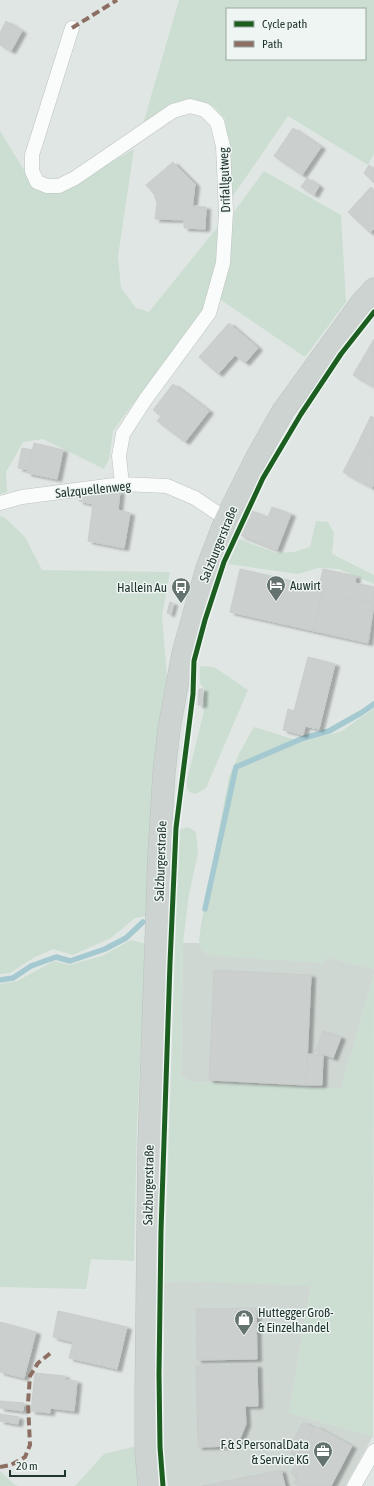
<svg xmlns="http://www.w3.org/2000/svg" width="374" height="1486" viewBox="0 0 374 1486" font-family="'Asap Condensed',sans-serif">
  <defs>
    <filter id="shadow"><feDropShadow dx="4.5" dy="2.5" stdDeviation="1" flood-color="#0004"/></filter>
  </defs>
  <rect width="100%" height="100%" fill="#e0e6e3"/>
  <path fill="#cfd7d3" d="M183,943H199L202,950L207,954L325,963L326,957L374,969V974L341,1089L190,1082L181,1075Z
    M180,1281L311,1285L289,1413L373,1436L345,1486H168L163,1444L164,1282Z"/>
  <path fill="#cbded1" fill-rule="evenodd" d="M179,0H374V154L368,165L288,116L233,196L225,119L213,106L188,99L170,104L143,124ZM227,9H365V59H227Z
    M0,131L32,183L62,191L134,149L118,256L121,288L136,308L149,312L220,224V245L204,309L193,329L126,413L113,431L109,459L104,469L43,439L23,442L6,472L7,492L0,494Z
    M264,171L341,215L346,302L305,357L218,298L230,242L234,212Z
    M0,516L4,517L25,537L42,570L170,572L162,616L167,677L155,774L147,916L135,918L111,938L73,955L53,949L35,957L10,973L0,974Z
    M316,521L328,522L334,533L332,554L374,575V584L339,569L318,568L298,574L228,564L239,539L276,553L294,552L310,547Z
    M200,666L214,667L248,690L206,788L196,794L189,792L187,787V780L204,711V689L200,683Z
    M374,708V969L326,957L325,963L215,956C195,952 199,941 201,925L229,777L240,752L254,727L303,742L342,731Z
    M188,827L196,832L198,853L189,894L183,943L181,1075L190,1082L341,1089L374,974L373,1436L289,1413L311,1286L180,1281L164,1282L179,830Z
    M131,940L146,944L137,1124L134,1261L91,1259L86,1289L0,1287V984L17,981L54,961L69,965L102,956Z
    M137,1446L140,1486H75L104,1454Z
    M0,1471L15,1485L18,1486H0Z"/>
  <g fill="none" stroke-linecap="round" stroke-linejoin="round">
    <path stroke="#a4c9d0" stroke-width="5.5" d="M205,909L236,767L301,739L329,731L361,713L374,704
      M0,980L13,978L31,966L56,957L70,961L105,949L126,938L143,922"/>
  </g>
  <path fill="#cbcfce" stroke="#c9cecc" filter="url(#shadow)" d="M6,21L22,31L11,51L0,45V33Z
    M293,128L321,147L302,175L274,156Z
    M173,162L195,184L192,210H189L188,220L155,219L157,203L154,194L146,185Z
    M369,165L374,169V183L364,173Z
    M307,178L319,186L314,195L301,187Z
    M371,187L374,190V229L370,233L348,212Z
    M193,206L206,207L205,229L184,228V220H188L189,210H192Z
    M229,323L258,348L245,363L235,355L218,374L199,357Z
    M374,339V387L353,375Z
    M173,384L209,411L185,442L157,421L161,416L153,410Z
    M371,416L374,418V454L357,445Z
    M34,443L63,450L57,479L27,473Z
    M357,445L374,454V483L372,488L343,472Z
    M22,448L32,450L28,470L18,468Z
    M120,491L118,510L130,513L124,548L88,541L93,504L79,501L80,493Z
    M272,507L291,514L277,550L240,535L249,510L268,517Z
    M240,569L323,588L314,631L230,612Z
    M323,569L356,576L355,583L374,587V604L322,593L323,588L319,587Z
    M322,593L374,604L368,643L314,631Z
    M170,602L173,603L170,614L167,613Z
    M308,657L335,664L319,729L305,726L307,719L293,715Z
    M199,689H203L202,705H198Z
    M288,709L294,711L293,715L307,719L303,735L283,730Z
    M214,970L311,975L306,1085L209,1080Z
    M323,1031L341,1037L333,1058L315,1051Z
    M307,1054L323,1055L322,1085H306Z
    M256,1308L257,1359L197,1360L196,1309Z
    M58,1311L127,1327L117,1369L69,1358L73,1342L53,1337Z
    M0,1322L36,1332L24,1378L0,1372Z
    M257,1365L258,1406H245L246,1424L237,1446L198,1447L196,1366Z
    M35,1373L65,1376V1380L77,1381L74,1411L50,1408V1413L31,1411Z
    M0,1401L24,1403L23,1411L0,1408Z
    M0,1414L19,1417L18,1424L0,1421Z
    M303,1422L314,1428L299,1456L288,1450Z
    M315,1426L352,1446L331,1486H299L294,1483L298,1477L291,1473Z
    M281,1470L285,1486H202Z"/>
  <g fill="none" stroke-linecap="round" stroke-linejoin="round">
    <g stroke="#bdc3c0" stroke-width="15">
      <path id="street" d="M72,28L32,155V171L37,182L47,186H59L75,178L173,111L190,106L205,110L217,122L223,146L226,212L223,263L209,313L145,400L123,434L119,456L122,484
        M0,503L22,497L122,484L167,486L195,498L226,519
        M354,1486L374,1451"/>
    </g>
    <g stroke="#bbc2c0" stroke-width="23">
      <path id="primary" d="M149,1486L146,1450V1392L149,1143L159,855L164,773L169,729L183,653L206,571L226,519L258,455L283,411L362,302L374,289"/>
    </g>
    <use href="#street" stroke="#fafbfb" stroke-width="14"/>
    <use href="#primary" stroke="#ccd3d1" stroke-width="22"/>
    <path stroke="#8d6e63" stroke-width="4" stroke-dasharray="8 4" stroke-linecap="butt" d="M72,28L117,0
      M0,1467L11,1465L25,1457L30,1445L28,1403L30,1376L38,1363L52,1352"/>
    <g stroke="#eef5f2" stroke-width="8">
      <path id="cycleway" d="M163,1486L160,1447L159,1374L161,1231L170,963L176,828L193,694L194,661L205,620L224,562L263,478L301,414L341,354L374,312"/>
    </g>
    <use href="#cycleway" stroke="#1b5e20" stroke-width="5"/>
  </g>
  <defs>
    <g id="hotel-pin" transform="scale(1)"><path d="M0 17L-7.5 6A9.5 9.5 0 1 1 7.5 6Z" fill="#64736f" stroke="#eef5f2"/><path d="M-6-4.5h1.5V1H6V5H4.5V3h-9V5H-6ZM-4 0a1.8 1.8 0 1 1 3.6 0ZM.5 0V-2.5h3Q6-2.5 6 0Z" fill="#fff"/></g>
    <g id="bus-pin" transform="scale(1)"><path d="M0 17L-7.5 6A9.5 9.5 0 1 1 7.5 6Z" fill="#64736f" stroke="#eef5f2"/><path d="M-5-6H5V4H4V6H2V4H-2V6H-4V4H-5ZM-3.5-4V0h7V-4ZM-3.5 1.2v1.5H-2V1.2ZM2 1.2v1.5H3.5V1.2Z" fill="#fff"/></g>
    <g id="shop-pin" transform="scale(1)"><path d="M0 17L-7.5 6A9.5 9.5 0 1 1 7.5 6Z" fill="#64736f" stroke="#eef5f2"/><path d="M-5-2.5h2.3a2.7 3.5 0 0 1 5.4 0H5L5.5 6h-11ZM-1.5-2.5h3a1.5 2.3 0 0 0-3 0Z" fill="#fff"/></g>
    <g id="office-pin" transform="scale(1)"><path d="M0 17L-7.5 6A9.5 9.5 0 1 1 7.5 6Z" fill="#64736f" stroke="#eef5f2"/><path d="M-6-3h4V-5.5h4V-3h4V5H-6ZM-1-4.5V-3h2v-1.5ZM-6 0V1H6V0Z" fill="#fff"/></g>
  </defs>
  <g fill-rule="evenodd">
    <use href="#hotel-pin" x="276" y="585"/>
    <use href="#bus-pin" x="181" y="587"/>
    <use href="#shop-pin" x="244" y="1319"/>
    <use href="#office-pin" x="323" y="1451"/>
  </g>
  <g text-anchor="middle" stroke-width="3" stroke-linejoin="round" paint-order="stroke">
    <g font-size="13" fill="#213530" stroke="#eef5f2">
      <text transform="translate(224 180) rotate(-92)" y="5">Drifallgutweg</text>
      <text transform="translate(93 489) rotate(-6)" y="5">Salzquellenweg</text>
      <text transform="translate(218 544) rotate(-68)" y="5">Salzburgerstraße</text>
      <text transform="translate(160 861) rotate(-88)" y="5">Salzburgerstraße</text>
      <text transform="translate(148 1185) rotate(-89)" y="5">Salzburgerstraße</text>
    </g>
    <g font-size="13" fill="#213530" stroke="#eef5f2" text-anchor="start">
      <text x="290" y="590">Auwirt</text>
      <text x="167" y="592" text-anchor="end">Hallein Au</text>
      <text x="258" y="1317">Huttegger Groß-<tspan x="258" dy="15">&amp; Einzelhandel</tspan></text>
      <text x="309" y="1449" text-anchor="end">F &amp; S PersonalData<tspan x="309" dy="15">&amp; Service KG</tspan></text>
    </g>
  </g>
  <rect x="226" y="8" width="140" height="52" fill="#eef5f2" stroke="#9ca8a4"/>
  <rect x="234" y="21" width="20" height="6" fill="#1b5e20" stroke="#9ca8a4"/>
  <text x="262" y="28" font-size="12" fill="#213530">Cycle path</text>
  <rect x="234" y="41" width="20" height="6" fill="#8d6e63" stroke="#9ca8a4"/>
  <text x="262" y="48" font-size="12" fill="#213530">Path</text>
  <path d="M10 1470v6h55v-6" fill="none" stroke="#213530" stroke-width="2"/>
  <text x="16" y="1470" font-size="12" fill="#213530" stroke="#eef5f2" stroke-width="3" paint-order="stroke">20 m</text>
</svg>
